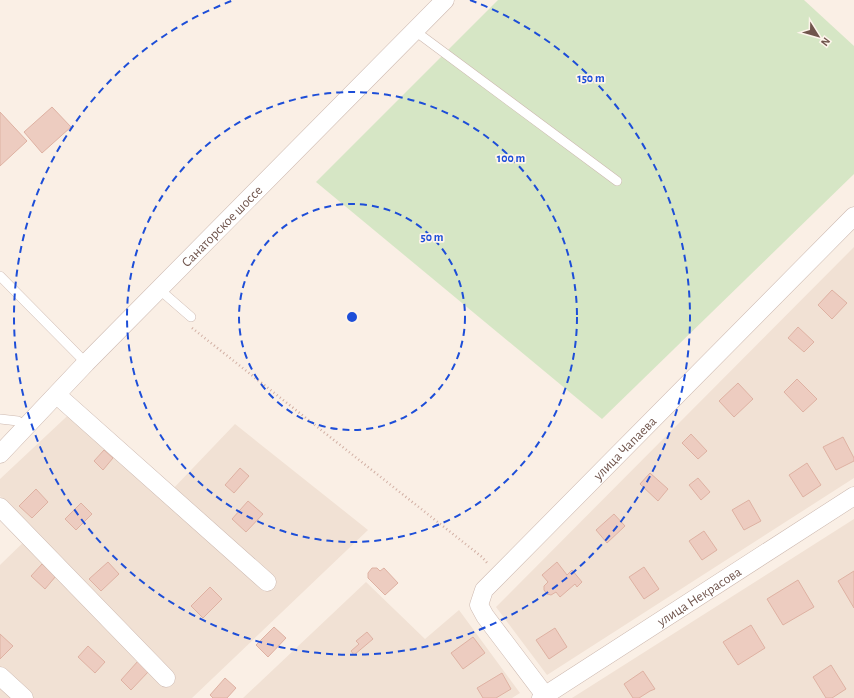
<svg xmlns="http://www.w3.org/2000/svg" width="854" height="698" viewBox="0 0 854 698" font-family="'Alegreya Sans',sans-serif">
  <rect width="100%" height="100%" fill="#faefe5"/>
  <path fill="#f1e1d4" d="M854,247V478L547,675L496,607Z
    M79,405L170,492L235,424L368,530L192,698H0V565L34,532L0,496V479Z
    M854,519V698H572Z
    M366,582L425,639L459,610L520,693L512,698H243Z"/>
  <path fill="#d6e6c5" d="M498,0H804L854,46V174L602,419L316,182Z"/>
  <path fill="#edccc0" stroke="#deb1a2" d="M52,107L71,127L42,153L24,132Z
    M0,112L27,141L0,166Z
    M832,290L847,303L832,319L818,305Z
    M798,327L814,342L804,352L788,338Z
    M797,379L817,399L803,412L784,392Z
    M738,383L753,399L734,417L719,401Z
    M691,434L707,451L698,459L682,443Z
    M843,437L854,458V461L836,470L823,447Z
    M104,450L113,458L103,470L94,461Z
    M807,463L821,485L803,497L789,475Z
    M240,468L249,476L234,493L225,485Z
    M650,473L668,489L658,501L640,484Z
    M698,478L710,492L701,500L689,485Z
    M36,489L48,502L32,518L19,506Z
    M749,500L761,521L744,530L732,510Z
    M248,501L263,514L246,532L232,519Z
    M81,503L92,514L76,530L65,519Z
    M614,514L625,526L607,543L596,530Z
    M704,531L717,550L702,560L689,541Z
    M108,562L119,574L101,591L89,579Z
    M557,562L567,575L572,570L582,582L577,587L575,584L560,597L556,592L551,595L547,594L544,590V586L548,582L542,575Z
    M42,564L56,576L45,589L31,576Z
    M644,567L659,589L644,599L629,577Z
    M372,568H377L380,571L384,568L398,583L385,595L368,578V573Z
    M854,571V608L838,581Z
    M798,580L814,607L783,625L767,599Z
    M210,587L222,599L203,618L191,606Z
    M751,625L765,648L738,665L723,642Z
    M274,627L286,638L268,657L256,645Z
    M555,628L567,647L549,659L536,640Z
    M367,632L373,639L354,655L351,651L359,644L356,641Z
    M0,634L13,646L0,659Z
    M473,637L485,653L463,669L451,653Z
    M88,646L105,662L95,673L78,657Z
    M138,661L149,671L131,690L121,680Z
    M831,665L846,689L832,698H826L813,677Z
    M643,671L655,689L650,691L639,698H633L624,684Z
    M502,673L511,689L496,698H483L477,688Z
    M225,678L236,688L227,698H213L210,695Z"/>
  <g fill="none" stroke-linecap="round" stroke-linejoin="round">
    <g stroke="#cdb9b0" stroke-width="10">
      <path id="service" d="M415,31L617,181
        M0,276L86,363
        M160,290L191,317
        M0,419L18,421L26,427"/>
    </g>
    <g stroke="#cdb9b0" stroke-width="19">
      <g id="minor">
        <path d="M57,395L267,582"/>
        <path id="s1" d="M0,454L86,363L445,0"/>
        <path d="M0,507L166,678"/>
        <path d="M0,676L24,698"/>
        <path id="s2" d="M541,698L854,496"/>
        <path id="s3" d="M547,698L485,616L479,605L484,590L854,216"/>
      </g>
    </g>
    <path stroke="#d1afa3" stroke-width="2.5" stroke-dasharray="1 3" stroke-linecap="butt" d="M192,328L482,557L488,564"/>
    <use href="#service" stroke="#fff" stroke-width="9"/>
    <use href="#minor" stroke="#fff" stroke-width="18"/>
  </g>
  <g fill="none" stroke="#1d4ed8" stroke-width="2" stroke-dasharray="7 5">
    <circle cx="352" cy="317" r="113"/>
    <circle cx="352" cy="317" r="225"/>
    <path d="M470 0A338 338 0 1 1 234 0"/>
  </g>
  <g text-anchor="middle" stroke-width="3.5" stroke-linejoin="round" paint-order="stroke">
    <g font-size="14" fill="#70554d" stroke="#fdf4eb">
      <text dy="5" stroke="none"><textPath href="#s1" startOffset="318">Санаторское шоссе</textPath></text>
      <text dy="5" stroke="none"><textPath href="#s3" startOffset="331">улица Чапаева</textPath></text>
      <text dy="5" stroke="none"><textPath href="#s2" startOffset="188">улица Некрасова</textPath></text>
    </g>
  </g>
  <circle cx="352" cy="317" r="6" fill="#1d4ed8" stroke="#fdf4eb" stroke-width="2"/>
  <g font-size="12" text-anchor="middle" font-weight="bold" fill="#1d4ed8" stroke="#fdf4eb" stroke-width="3.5" stroke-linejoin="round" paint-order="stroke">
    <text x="591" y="82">150 m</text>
    <text x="511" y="162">100 m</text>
    <text x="432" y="241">50 m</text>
  </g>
  <g transform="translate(818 36) rotate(127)" stroke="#fdf4eb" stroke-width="3" paint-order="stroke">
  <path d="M0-3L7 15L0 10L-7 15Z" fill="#70554d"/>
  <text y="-6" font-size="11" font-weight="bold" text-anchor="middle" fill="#70554d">N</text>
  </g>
</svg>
